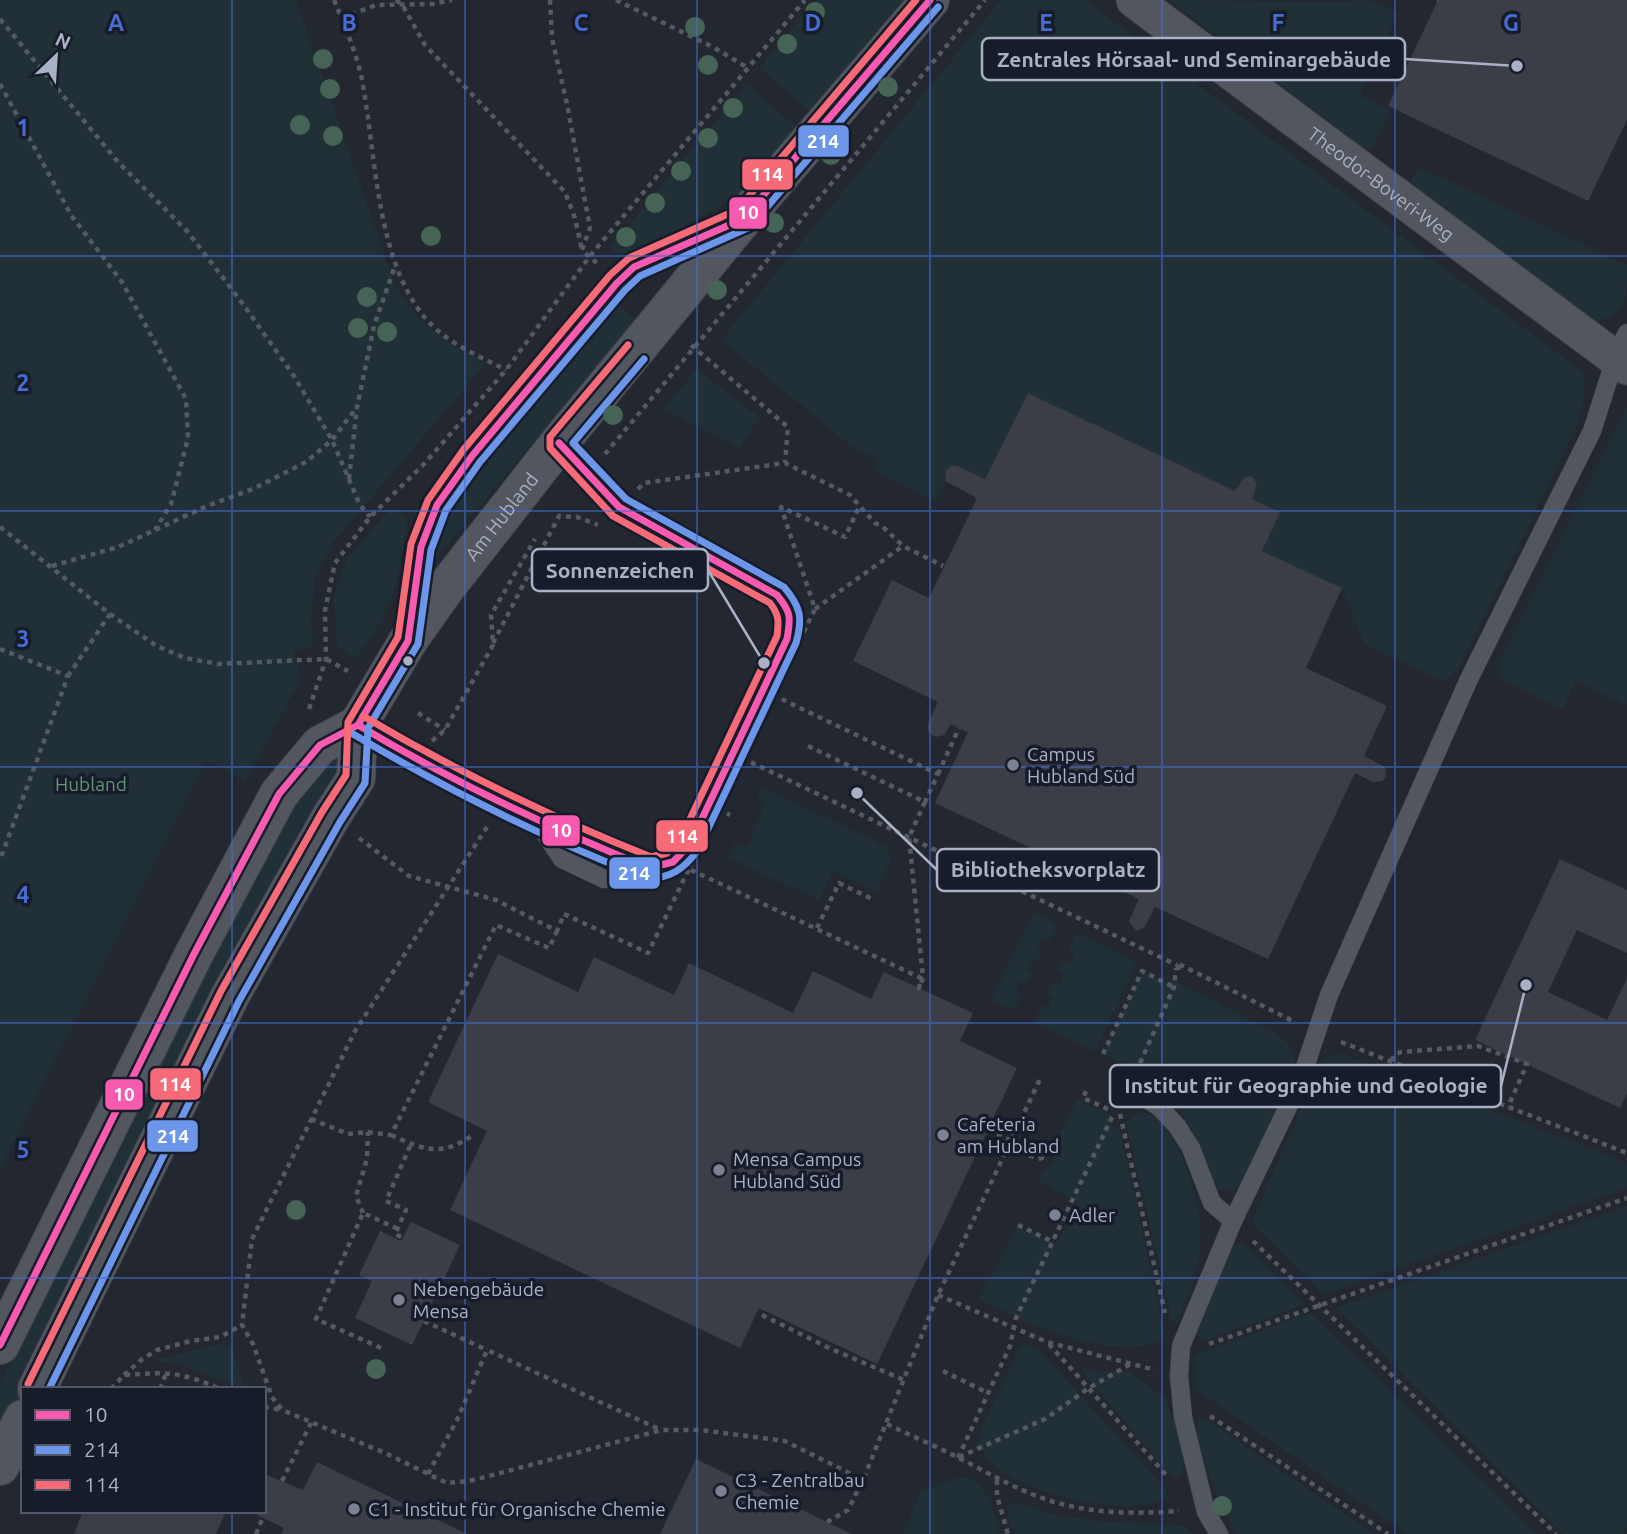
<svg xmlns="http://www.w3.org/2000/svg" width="1627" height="1534" viewBox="0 0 1627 1534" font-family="Ubuntu,sans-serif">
  <rect width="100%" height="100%" fill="#232730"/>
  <path fill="#203036" d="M0,0H296L395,285L419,319L448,342L486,363L332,544L316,574L311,617L313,648L293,650L301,679L245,781L206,761L0,1170Z
    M816,0H903L810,111L759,68Z
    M1001,0H1085L1585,374L1584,393L1576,428L1458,669L1444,681L1365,645L1342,588L1262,551L1279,512L1252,499L1257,484L1252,476L1243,477L1235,491L1028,393L985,479L951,466L945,473V481L935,502L874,471L879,459L849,444L721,340Z
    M1169,0L1334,2L1370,0L1398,13L1360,95L1391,110L1371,150H1367Z
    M746,84L797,127L736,197L624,260L610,248Z
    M1419,167L1627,265C1627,297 1627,317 1591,322L1588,316L1413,185L1411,181Z
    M617,303L637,320L434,560L440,526L457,493Z
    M697,369L759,417L740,448L663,409Z
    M1627,407V705L1576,680L1562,709L1502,679L1499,672L1500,661Z
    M392,507L407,520C399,581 394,609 355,659L337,646L334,596L340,577L350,555Z
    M330,753L346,760L23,1390L0,1439V1383C103,1172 205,959 324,756Z
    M762,787L886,847L891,860L877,892L832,871L819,900L729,857L735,843L746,847L766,804L757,798Z
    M1033,912L1057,924L1048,942L1041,939L1037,948L1043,951L1037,962L1032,959L1027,969L1033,972L1027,984L1020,982L1016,991L1022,994L1014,1010L991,1000Z
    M1077,933L1137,962L1095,1051L1034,1022L1042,1005L1048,1008L1053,997L1048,994L1053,983L1060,985L1064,975L1058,972L1063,962L1071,964L1075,954L1069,950Z
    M1142,971L1167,983L1171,979L1274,1032C1283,1038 1292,1045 1294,1057C1298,1082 1253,1160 1241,1186L1229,1192L1218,1188C1208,1170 1203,1150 1193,1132C1171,1094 1142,1073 1103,1054Z
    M1343,1054L1616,1158L1627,1164V1188L1327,1293L1321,1292L1255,1227L1253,1218L1324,1058Z
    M1077,1099L1108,1114L1112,1127L1120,1130L1164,1332V1337C1120,1368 1022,1321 979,1299L1018,1225L1056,1245L1077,1202L1038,1180L1043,1171L1054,1163L1053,1148Z
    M1141,1112C1178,1116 1201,1204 1201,1236C1201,1265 1187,1297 1177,1324L1172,1321L1126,1122Z
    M1627,1206V1526L1624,1534H1563L1336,1308Z
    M1241,1243L1252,1251L1302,1302L1300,1306L1206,1340H1202L1197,1334L1199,1328L1231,1248L1234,1244Z
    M1309,1313L1314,1316L1536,1534H1407L1195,1389L1197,1368L1193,1358L1195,1355Z
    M221,1344L232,1348L245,1389L178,1364L153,1361Z
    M1024,1344L1041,1352L1166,1490L1168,1496C1133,1524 975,1488 979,1435L1019,1348Z
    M1082,1368L1096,1372L1128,1371L1166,1399L1185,1457L1182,1475L1174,1478L1171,1475L1083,1373Z
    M1200,1418L1207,1420L1374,1534H1236C1222,1508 1195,1448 1197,1419Z
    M966,1477C990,1486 993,1512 1000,1534H903L921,1491L954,1479Z
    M1015,1502L1050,1514L1106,1522L1178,1525L1187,1528L1194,1534H1014L1007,1514L1009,1504Z"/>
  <path fill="#3b3e47" d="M1438,0H1627V120L1588,201L1388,106Z
    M1028,393L1235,491L1244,477L1252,476L1257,484L1252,499L1280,512L1262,551L1342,588L1306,668L1387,706L1364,756L1385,767L1386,777L1382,781L1373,782L1355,773L1268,959L1155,907L1144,928L1136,931L1129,921L1139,899L935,803L968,732L951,724L944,735L936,737L932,735L928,731V723L938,702L853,661L892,580L929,598L977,498L945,481L946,470L951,466H957L985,479Z
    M1560,859L1627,890V953L1577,930L1548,992L1607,1020L1627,978V1093L1620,1108L1475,1040Z
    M498,954L578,992L594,957L674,995L689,963L793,1013L813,971L871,999L884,972L973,1013L960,1041L1017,1068L877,1364L759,1308L740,1348L450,1210L487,1131L428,1102Z
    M411,1222L460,1245L412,1345L355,1318L372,1281L359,1275L380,1231L401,1241Z
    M696,1459L827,1522L852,1534H660Z
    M317,1462L344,1475L467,1534H281L284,1528L249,1511H264V1474L303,1490Z
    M83,1511H226L216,1534H74Z"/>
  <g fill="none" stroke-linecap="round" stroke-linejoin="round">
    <g stroke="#3e4249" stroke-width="19">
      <path id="service" d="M559,443L619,507L695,551L752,580
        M410,624L421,547L437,505L472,456L563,350L617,283L634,267L725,226
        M358,725L411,757L501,805L616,855
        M536,820L562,859L604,879
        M1125,1085L1159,1107L1177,1126L1191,1148L1212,1203L1233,1221
        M1219,1534L1206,1512L1183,1417L1179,1376L1181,1346L1233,1221L1300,1082L1329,995L1469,679L1592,431L1615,359L1627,333"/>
    </g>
    <g stroke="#3e4249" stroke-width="37">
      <g id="minor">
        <path id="s1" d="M1134,0L1627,367"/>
      </g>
    </g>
    <g stroke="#3e4249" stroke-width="40">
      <g id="tertiary">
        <path d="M0,1345L194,954L279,794L320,745L358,725"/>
        <path id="s2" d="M37,1389L230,996L331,817L356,778L358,725L408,641L444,590L559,443L743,219L930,0"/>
        <path d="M0,1466L23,1419"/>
      </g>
    </g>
    <path stroke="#545962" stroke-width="4.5" stroke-dasharray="5 5" stroke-linecap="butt" d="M334,0C344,24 355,50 361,75C377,152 374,274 437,330C457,347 483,358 506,370
      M396,0L403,6L425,45L565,192L575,218L582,250
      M550,0L552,38L567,104L590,228L582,250L600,266
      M616,0L713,47L748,68
      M1437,0H1438
      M342,18L376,5L433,4L452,0
      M0,19L118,162L187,231L240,300L294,376L332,440L360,505L370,517
      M0,84L71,215L122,282L186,399L188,438L171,504L155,530
      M691,345L788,427L785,463
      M605,454L985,0
      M349,479L357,407L374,326L396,263
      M638,489L644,483L785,463L850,495L875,523L883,527L903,546L943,566
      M0,527L110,614L157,646L185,658L218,664L326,659L348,671
      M52,566L118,547L207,506L255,488L306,462L332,440L357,407
      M815,609L903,546
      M493,643L559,516L577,517L598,525
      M0,649L68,676L0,860
      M68,676L110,614
      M773,695L815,609L781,507L845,537L860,505
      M309,709L326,659L325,610L335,563L370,517L425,463L506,370L590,256L805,0
      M418,713L445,730
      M432,741L445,730L493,645L491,615L535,539
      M808,746L925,802L909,837L923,978L919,988L921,978L689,869L773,695L938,774L925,802
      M742,758L1177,965
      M938,774L959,728
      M718,809L730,815
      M487,827L355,1031L252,1239L242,1325L253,1344L272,1397L282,1410L385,1453L447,1483L470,1481L662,1430H701L785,1441L863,1480
      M359,838L409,876L496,900L557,931L564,914L648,953L689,869
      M817,928L839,883L874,900
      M1179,970L1177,963L1295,1022
      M1341,1042L1627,1153
      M1103,1054L1142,971L1174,987
      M1392,1061L1394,1055L1401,1052L1478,1046L1527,1064L1508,1107
      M1140,1063L1174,987L1176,968
      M1086,1091L1083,1098L1112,1111
      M1120,1114L1165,1313
      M311,1119L348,1134L368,1132L391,1135L496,925L549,948L557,931
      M391,1135C424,1150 442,1157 473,1135
      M1025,1146L1018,1143L1015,1149L1038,1159L1042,1158L1040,1152L1025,1145
      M363,1213L356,1196L367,1159L368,1132
      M1018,1225L1053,1242
      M401,1237L395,1234L406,1210L386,1201L411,1144
      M1253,1241L1556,1534
      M938,1295L1047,1342L1155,1370
      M762,1315L829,1348L904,1380
      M424,1321L487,1350
      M1049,1344L1169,1478
      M1209,1344L1627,1198
      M381,1348L316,1319L363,1213L396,1228
      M943,1371L988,1393
      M124,1375L141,1360L157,1350L191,1341L220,1337L242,1325
      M111,1389L124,1375C166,1372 180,1371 220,1389
      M160,1389L167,1371
      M264,1407L281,1410
      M1210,1416L1388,1534
      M887,1424C911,1436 936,1446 959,1458C990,1474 1019,1491 1051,1501C1093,1514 1136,1514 1179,1511
      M959,1457L1045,1419L1089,1388L1132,1363
      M958,1458L1010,1346L1016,1318L1114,1113
      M428,1474L457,1420L487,1350L661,1430
      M997,1480V1496L1008,1534
      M282,1481L311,1423
      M827,1522L848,1510L863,1480L938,1295L1041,1077
      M256,1534L263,1517"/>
    <use href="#service" stroke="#52565f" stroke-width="18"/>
    <use href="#minor" stroke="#52565f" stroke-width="35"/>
    <use href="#tertiary" stroke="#52565f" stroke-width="38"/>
    <path stroke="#545962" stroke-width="4.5" stroke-dasharray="5 5" stroke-linecap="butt" d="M988,1130L1022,1146L1025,1145"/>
    <g stroke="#171c2b" stroke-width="12">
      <path id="bus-1" d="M358,725C451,781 548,827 649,868L673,862L690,844L787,639C791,617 791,612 777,595L619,507L559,443
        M0,1345L194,954L279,794L320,745L358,725L408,641L421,547L437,505L472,456L617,283L634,267L743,219L930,0"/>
    </g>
    <g stroke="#171c2b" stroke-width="12">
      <path id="bus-2" d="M353,734C447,790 544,838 646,878C670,879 684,869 698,850L796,643C803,618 801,607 784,587L626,499L573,443L644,359
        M49,1389L239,1001L340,822L365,783L368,728L418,644L431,550L446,510L480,462L625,290L640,276L750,227L938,7"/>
    </g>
    <g stroke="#171c2b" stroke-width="12">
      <path id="bus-3" d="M363,716C456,771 551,817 651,857L667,853L681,838L777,636C779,621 779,615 770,603L613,516L550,448V437L628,345
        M28,1384L221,991L322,812L346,775L348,722L398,637L411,544L428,500L464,449L610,275L629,258L737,210L916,0"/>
    </g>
    <use href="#bus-1" stroke="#f75aaf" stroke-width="7"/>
    <use href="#bus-2" stroke="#6b96ea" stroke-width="7"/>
    <use href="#bus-3" stroke="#f76a77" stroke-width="7"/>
  </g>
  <g fill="#456455">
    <circle cx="815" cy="12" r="10"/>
    <circle cx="695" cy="27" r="10"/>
    <circle cx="787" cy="44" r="10"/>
    <circle cx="323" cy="59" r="10"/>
    <circle cx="708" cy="65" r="10"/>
    <circle cx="888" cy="87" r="10"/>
    <circle cx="330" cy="89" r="10"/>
    <circle cx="733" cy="108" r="10"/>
    <circle cx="300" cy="125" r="10"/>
    <circle cx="333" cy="136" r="10"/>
    <circle cx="708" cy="138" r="10"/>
    <circle cx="831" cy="155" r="10"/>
    <circle cx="681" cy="171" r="10"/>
    <circle cx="655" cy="203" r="10"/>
    <circle cx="774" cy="223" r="10"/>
    <circle cx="431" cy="236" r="10"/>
    <circle cx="626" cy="237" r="10"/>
    <circle cx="717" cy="290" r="10"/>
    <circle cx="367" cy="297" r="10"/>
    <circle cx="358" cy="328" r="10"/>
    <circle cx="387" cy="332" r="10"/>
    <circle cx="613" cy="415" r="10"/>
    <circle cx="296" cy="1210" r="10"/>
    <circle cx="376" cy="1369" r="10"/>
    <circle cx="1222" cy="1506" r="10"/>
  </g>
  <path fill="none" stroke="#476cd2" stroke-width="2" stroke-opacity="0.55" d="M232,0V1389M465,0V1534M697,0V1534M930,0V1534M1162,0V1534M1395,0V1534M0,256H1627M0,511H1627M0,767H1627M0,1023H1627M0,1278H1627M232,1511V1534"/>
  <circle fill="#aab1c4" stroke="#171c2b" stroke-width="2.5" cx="408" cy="661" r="6"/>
  <g fill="#7b8190" stroke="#171c2b" stroke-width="2.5">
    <circle cx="1013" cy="765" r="7"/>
    <circle cx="943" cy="1135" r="7"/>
    <circle cx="719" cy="1170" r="7"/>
    <circle cx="1055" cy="1215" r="7"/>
    <circle cx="399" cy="1300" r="7"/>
    <circle cx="721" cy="1491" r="7"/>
    <circle cx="354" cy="1509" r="7"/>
  </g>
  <g text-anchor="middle" stroke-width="7" stroke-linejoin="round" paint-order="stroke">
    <g font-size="19" fill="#aab1c4" stroke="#171c2b">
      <text dy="7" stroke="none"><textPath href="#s1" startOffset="308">Theodor-Boveri-Weg</textPath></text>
      <text dy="7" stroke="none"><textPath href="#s2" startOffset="996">Am Hubland</textPath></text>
    </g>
    <g font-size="19" fill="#aab1c4" stroke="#171c2b" text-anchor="start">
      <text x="1027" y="761">Campus<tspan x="1027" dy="22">Hubland Süd</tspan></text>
      <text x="957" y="1131">Cafeteria<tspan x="957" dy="22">am Hubland</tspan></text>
      <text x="733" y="1166">Mensa Campus<tspan x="733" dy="22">Hubland Süd</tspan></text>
      <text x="1069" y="1222">Adler</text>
      <text x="413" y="1296">Nebengebäude<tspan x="413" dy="22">Mensa</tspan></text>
      <text x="735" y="1487">C3 - Zentralbau<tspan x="735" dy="22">Chemie</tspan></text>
      <text x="368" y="1516">C1 - Institut für Organische Chemie</text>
    </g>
    <g font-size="19" fill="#619573" stroke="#171c2b">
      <text x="91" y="791">Hubland</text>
    </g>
  </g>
  <g font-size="23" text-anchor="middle" font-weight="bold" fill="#476cd2" stroke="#171c2b" stroke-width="7" stroke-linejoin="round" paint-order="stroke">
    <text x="116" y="31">A</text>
    <text x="349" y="31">B</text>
    <text x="581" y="31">C</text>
    <text x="813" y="31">D</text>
    <text x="1046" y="31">E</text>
    <text x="1278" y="31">F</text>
    <text x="1511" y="31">G</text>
    <text x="23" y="136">1</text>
    <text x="23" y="391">2</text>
    <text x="23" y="647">3</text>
    <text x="23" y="903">4</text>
    <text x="23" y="1158">5</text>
  </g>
  <path fill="none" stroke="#aab1c4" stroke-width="2.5" d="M1517 66L1405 59M764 663L708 570M857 793L937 870M1526 985L1501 1086"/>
  <g fill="#aab1c4" stroke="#171c2b" stroke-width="2.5">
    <circle cx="1517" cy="66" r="7"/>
    <circle cx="764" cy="663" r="7"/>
    <circle cx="857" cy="793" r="7"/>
    <circle cx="1526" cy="985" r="7"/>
  </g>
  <g fill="#171c2b" stroke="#aab1c4" stroke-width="2.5">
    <rect x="982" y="38" width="423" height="42" rx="7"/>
    <rect x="532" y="549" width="176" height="42" rx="7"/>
    <rect x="937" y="849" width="222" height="42" rx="7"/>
    <rect x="1110" y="1065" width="391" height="42" rx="7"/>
  </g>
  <g font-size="21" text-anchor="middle" font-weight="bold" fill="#aab1c4">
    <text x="1194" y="67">Zentrales Hörsaal- und Seminargebäude</text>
    <text x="620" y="578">Sonnenzeichen</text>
    <text x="1048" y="877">Bibliotheksvorplatz</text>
    <text x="1306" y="1093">Institut für Geographie und Geologie</text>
  </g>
  <g stroke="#171c2b" stroke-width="2.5">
    <rect x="797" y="124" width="53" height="34" rx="7" fill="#6b96ea"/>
    <rect x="741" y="158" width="53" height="33" rx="7" fill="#f76a77"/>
    <rect x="728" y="196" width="40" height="34" rx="7" fill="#f75aaf"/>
    <rect x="541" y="814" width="40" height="33" rx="7" fill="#f75aaf"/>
    <rect x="655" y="819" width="54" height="34" rx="7" fill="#f76a77"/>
    <rect x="608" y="856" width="53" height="34" rx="7" fill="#6b96ea"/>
    <rect x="149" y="1067" width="53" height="34" rx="7" fill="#f76a77"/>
    <rect x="104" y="1078" width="40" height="33" rx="7" fill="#f75aaf"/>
    <rect x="146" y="1119" width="53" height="34" rx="7" fill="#6b96ea"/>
  </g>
  <g font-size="19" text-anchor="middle" font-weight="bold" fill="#fff">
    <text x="823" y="148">214</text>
    <text x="767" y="181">114</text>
    <text x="748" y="219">10</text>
    <text x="561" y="837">10</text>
    <text x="682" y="843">114</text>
    <text x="634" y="880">214</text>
    <text x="175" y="1091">114</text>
    <text x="124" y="1101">10</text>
    <text x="173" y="1143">214</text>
  </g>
  <rect x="21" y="1387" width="245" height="126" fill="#171c2b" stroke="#525868" stroke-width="2"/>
  <rect x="35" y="1410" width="35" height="10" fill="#f75aaf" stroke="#525868" stroke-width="2"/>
  <text x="84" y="1422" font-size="21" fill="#aab1c4">10</text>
  <rect x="35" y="1445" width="35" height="10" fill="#6b96ea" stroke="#525868" stroke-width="2"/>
  <text x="84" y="1457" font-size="21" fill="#aab1c4">214</text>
  <rect x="35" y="1480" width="35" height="10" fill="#f76a77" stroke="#525868" stroke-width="2"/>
  <text x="84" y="1492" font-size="21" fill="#aab1c4">114</text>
  <g transform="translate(56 56) rotate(25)" stroke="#171c2b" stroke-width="5" paint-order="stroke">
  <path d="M0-5L12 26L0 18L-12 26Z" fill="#aab1c4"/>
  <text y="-10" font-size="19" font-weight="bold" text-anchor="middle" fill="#aab1c4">N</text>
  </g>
</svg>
